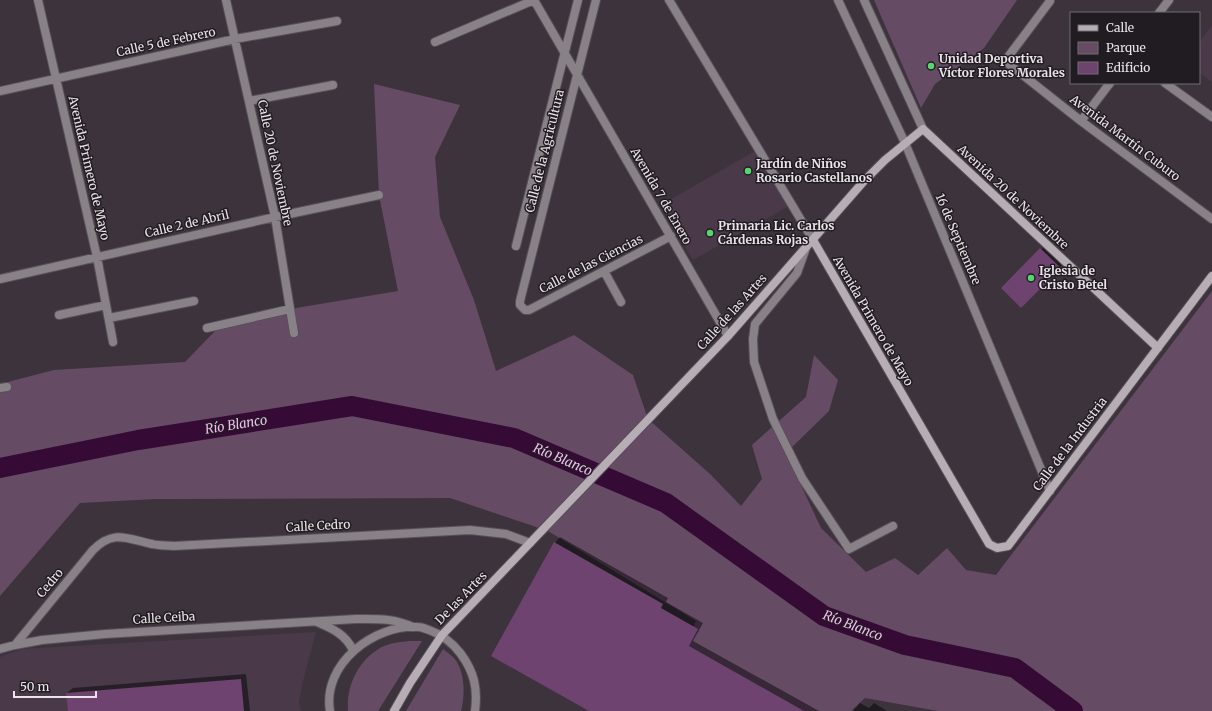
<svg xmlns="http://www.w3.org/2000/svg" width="1212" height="711" viewBox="0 0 1212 711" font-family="Merriweather,serif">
  <rect width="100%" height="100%" fill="#3d333d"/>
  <path fill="#4a3a49" d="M1212,25V82L1199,72V43Z
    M755,151L789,206L693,260L661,205Z
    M316,632L303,681L299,702L301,711H0V657L22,649Z"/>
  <path fill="#664b65" d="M874,0H1017L984,48L935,84L921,108Z
    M374,84L460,105L435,157L440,217L474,300L496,371L574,335L633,375L648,419L710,474L741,506L762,479L752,445L806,397L814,355L838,380L829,411L786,453L821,528L866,572L895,558L918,575L947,548L966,570L996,575L1212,291V711H938L865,698L851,711H804L684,648L696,621L548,531L450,498L156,499L80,503L0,596V384L54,370L185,362L216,330L290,309L398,291L379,195Z
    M410,641H422L378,711H348C346,686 358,661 380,648C389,643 400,642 410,641Z
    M443,649C448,653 454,657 457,662C465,676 465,695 461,711H406Z"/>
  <path fill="#0007" d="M1047,244L1065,262L1021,307L1002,288Z
    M560,537L668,598L666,602L703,623L693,641L819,711H591L555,543Z
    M246,674L250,711H69L67,693L73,688Z
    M860,703L869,708L874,703L887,711H853Z"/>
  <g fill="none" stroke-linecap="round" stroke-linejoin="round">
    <path stroke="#350b35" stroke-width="20" d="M0,468L138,440L352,406L514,438L666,503L824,616L905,645L1015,668L1073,711"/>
  </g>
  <path fill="#6f436f" d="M1040,248L1061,268L1021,308L1001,288Z
    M554,542L663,604L661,608L698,629L689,646L804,711H589L491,656Z
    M241,679L244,711H68L66,693Z"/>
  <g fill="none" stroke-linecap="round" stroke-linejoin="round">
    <g stroke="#594f59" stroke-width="10">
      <path id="street" d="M38,0L97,257L113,342
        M226,0L275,217L294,333
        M534,0L728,336
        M596,0L520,301V305L525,310H529L671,236
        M669,0L813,240
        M838,0L905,143L1050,491
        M864,0L923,129
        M1050,1L1005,61L1081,121L1212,219
        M1159,13L1169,0
        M435,42L534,0
        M1165,83L1212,117
        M0,91L235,39L337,21
        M249,101L333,85
        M1081,121L1110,83
        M516,246L578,0
        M806,248L797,273L755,324L753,339L754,362L773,419L802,478L849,549L893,526
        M604,271L621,302
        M0,279L275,217L379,195
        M59,315L106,305
        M109,318L194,301
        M207,328L290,309
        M0,388L7,387
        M317,622C333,629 345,634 353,650
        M15,645L93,550C114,529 127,539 152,544C159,546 167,545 174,546L470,530L506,534L530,543
        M0,649L15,645L42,640L105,634L356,619C378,619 393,618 413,627
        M330,711C322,664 374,624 418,627C422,627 426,629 429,630C443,635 452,642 461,654C474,672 478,688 475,711"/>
    </g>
    <g stroke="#594f59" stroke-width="10">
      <path id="secondary" d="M813,240L989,544L997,548L1008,546L1212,276
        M394,711L410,683L442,635L728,336L864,181L885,160L923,129L1158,348"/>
    </g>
    <use href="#street" stroke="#888288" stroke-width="8"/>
    <use href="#secondary" stroke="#b6adb5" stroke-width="8"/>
  </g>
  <g fill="#59d56f" stroke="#211c21" stroke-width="1.5">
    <circle cx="931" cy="66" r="4"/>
    <circle cx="748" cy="171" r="4"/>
    <circle cx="710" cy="233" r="4"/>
    <circle cx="1031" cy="278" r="4"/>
  </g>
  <g text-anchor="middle" stroke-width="3" stroke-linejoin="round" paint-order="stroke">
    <g font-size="12" fill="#ebe4eb" stroke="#211c21">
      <text transform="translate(166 42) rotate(-12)" y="4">Calle 5 de Febrero</text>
      <text transform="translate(1125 138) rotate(37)" y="4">Avenida Martín Cuburo</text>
      <text transform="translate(545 151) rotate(-76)" y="4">Calle de la Agricultura</text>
      <text transform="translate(275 163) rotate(78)" y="4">Calle 20 de Noviembre</text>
      <text transform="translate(89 168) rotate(77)" y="4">Avenida Primero de Mayo</text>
      <text transform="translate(661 196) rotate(60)" y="4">Avenida 7 de Enero</text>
      <text transform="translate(1013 197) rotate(43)" y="4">Avenida 20 de Noviembre</text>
      <text transform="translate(187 224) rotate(-13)" y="4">Calle 2 de Abril</text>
      <text transform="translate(958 239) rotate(67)" y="4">16 de Septiembre</text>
      <text transform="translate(591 264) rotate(-27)" y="4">Calle de las Ciencias</text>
      <text transform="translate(732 312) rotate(-48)" y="4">Calle de las Artes</text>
      <text transform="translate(873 321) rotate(60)" y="4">Avenida Primero de Mayo</text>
      <text transform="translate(1070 444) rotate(-53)" y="4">Calle de la Industria</text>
      <text transform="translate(318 526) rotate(-3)" y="4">Calle Cedro</text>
      <text transform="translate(50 583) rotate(-50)" y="4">Cedro</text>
      <text transform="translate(461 598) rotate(-46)" y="4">De las Artes</text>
      <text transform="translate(164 618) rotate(-3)" y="4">Calle Ceiba</text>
    </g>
    <g font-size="12" font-weight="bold" fill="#ebe4eb" stroke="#211c21" text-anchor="start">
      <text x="939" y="63">Unidad Deportiva<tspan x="939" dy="14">Víctor Flores Morales</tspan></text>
      <text x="756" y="168">Jardín de Niños<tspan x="756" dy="14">Rosario Castellanos</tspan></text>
      <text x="718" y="230">Primaria Lic. Carlos<tspan x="718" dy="14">Cárdenas Rojas</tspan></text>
      <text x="1039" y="275">Iglesia de<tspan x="1039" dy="14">Cristo Betel</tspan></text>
    </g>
    <g font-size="13" font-style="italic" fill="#fbb6fa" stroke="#211c21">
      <text transform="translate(236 424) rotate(-9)" y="5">Río Blanco</text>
      <text transform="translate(563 459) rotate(23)" y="5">Río Blanco</text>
      <text transform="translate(853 625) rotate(21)" y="5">Río Blanco</text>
    </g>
  </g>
  <rect x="1070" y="12" width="130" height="72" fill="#211c21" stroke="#726c72"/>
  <rect x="1078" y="25" width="20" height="6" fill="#b6adb5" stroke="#726c72"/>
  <text x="1106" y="32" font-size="12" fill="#ebe4eb">Calle</text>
  <rect x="1078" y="42" width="20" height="12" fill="#664b65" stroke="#726c72"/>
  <text x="1106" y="52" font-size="12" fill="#ebe4eb">Parque</text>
  <rect x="1078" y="62" width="20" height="12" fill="#6f436f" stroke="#726c72"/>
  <text x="1106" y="72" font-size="12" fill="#ebe4eb">Edificio</text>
  <path d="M14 691v6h82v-6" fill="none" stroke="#ebe4eb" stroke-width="2"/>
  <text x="20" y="691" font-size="12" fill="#ebe4eb" stroke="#211c21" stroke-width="3" paint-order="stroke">50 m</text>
</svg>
